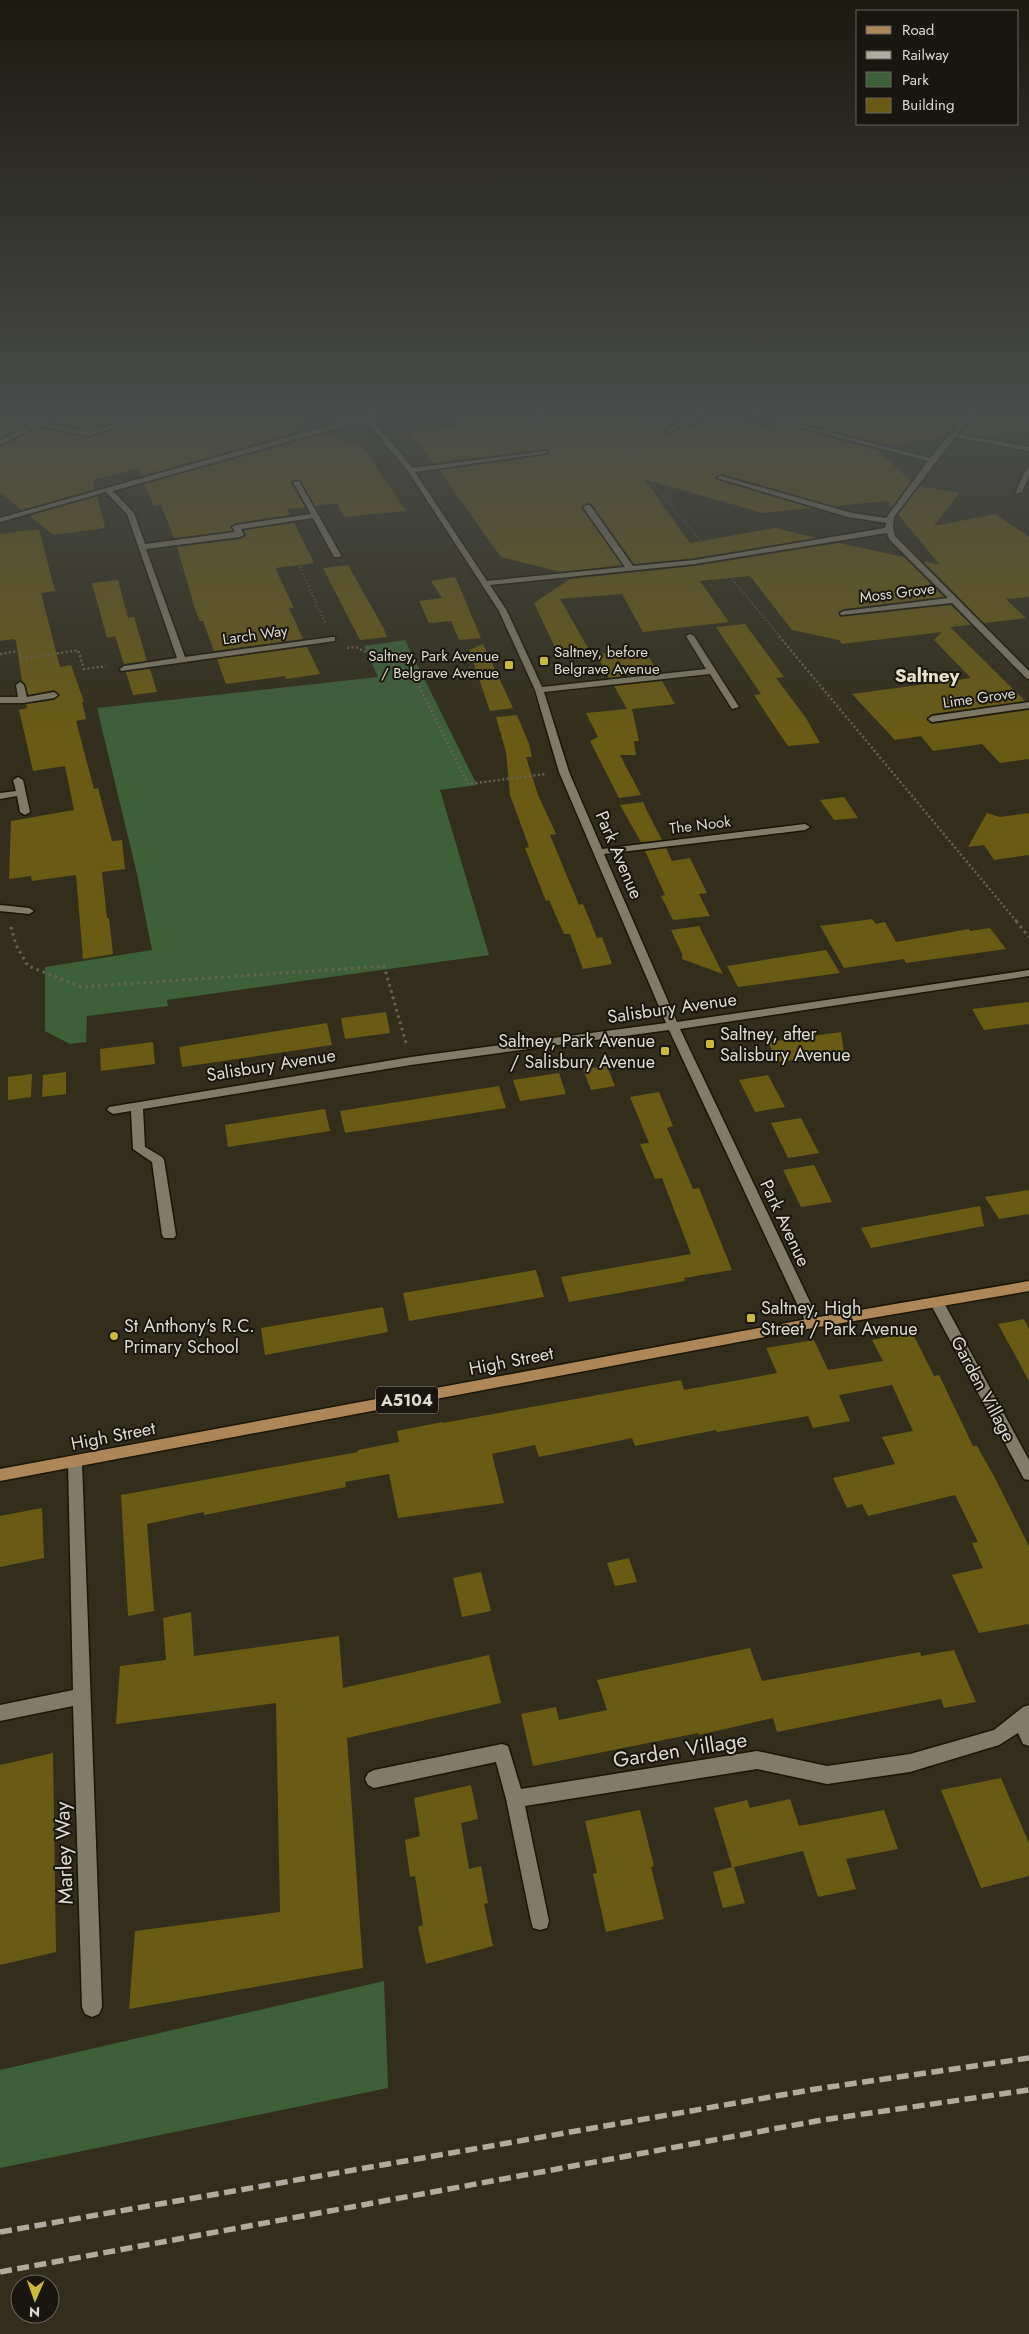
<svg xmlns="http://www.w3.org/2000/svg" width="1029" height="2334" viewBox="0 0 1029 2334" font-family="Jost,sans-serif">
  <rect width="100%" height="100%" fill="#322e1b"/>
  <path fill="#3d6039" d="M405,640L477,785L440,790L489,955L167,1000L168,1006L87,1016L86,1042L70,1044L45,1031V967L152,950L137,874L97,708L378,677L364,646Z
    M384,1981L388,2088L0,2168V2070Z"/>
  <path fill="#6a5b14" d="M0,413H4L36,420L0,438Z
    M64,413H307L308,421L284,427L302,431L141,476L137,469L93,480L95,489L22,510L0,492V447L38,428L89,438L138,423L139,421L133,417L88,430L60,424V416Z
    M442,413H532L539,419L545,417L544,413H633L674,424L663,431L670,434L684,426L693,429L718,415L776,430L777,423L877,450L911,481L892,507L887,501L834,506L722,474L715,477L716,480L812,508L763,513L644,479L690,543L775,528L817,538L695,558L634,564L592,504L587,503L581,508L622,565L560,572L501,557L439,470L548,455L549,451L545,449L434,463L410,433L468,425Z
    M778,413H964L944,438L884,444L777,417Z
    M976,413H1029V430L975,435L960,433Z
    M319,435L361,445L406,511L344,517L337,503L315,506L299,479L293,480L291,483L305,507L287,509L290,515L236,523L230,526L232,531L174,538L161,505L154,506L144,484Z
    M920,486L959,493L934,526L995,514L1029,537V597L1006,599L1026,618L984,623L923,561L940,565L898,514Z
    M97,496L105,528L54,535L29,516Z
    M294,523L314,563L275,568L294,608H289L303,639L214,651L203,621H200L195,609L177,547L240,539L246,536L244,530Z
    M39,529L55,591L41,593L60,667L71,665L84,702H82L86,719L76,721L94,789L98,788L112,841L122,840L125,869L102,872L107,918H109L113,954L83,959L76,875L32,881L31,876L9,879L11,821L74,810L65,766L33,771L19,710L27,708L26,704L54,700L60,695L54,690L28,695L26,685L22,681L16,641L13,639L0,641V534Z
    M839,543L904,557L944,597L844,609L838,612L840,617L951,605L971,625L950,627L1025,701L932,714L927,718V720L932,724L1029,710V759L1000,763L982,744L933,751L921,736L895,740L852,694L971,678L934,640L942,632L842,644L839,640L792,630L750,576L700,581L729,622L643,632L622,594L560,599L592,655L560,658L534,603L570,579L695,566Z
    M348,565L383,627L387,637L360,640L323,568Z
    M455,577L463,595L481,638L459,640L451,621L429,623L419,601L442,598L431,581Z
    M118,580L128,618L134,617L147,661L124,664L115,636L107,638L92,583Z
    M745,624L784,677L776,678L806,718L820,743L788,746L779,733L754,695L761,694L716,627Z
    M483,644L513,708L490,711L469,650Z
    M307,647L320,674L286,679L285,676L226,684L217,659Z
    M645,651L658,672L609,678L596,654Z
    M150,669L157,692L133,695L126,672Z
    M662,681L675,704L632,709L639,741H634L636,755H620L641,795L619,798L590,741L598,737L586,713L627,709L614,686Z
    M517,715L529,744L532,757H526L538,795L556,834L550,835L579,905L583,904L597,938L602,937L612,964L583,969L570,934H564L549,900L546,901L525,848L529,847L510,795L506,752L496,717Z
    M844,797L858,818L834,820L820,800Z
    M643,802L648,813L662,840L641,842L620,805Z
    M987,813L1000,817L1029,813V855L994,860L984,845L968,847Z
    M666,848L672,861L690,858L707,893L699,894L710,916L673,920L661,896L665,895L645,851Z
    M872,919L876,924L885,922L896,942L969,929L970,931L990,928L1006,949L906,963L904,959L844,968L820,926Z
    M699,926L723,974L682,959V954L671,930Z
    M826,950L840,973L738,987L727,966Z
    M1029,1002V1024L984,1030L972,1009Z
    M386,1012L390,1033L345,1039L341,1018Z
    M327,1023L332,1045L182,1067L179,1047Z
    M841,1032L844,1053L778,1062L768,1042Z
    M153,1042L155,1064L101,1071L100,1049Z
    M607,1066L615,1086L591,1090L583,1069Z
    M66,1072V1094L42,1097L43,1075Z
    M559,1073L566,1094L520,1101L513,1080Z
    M32,1074L31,1097L8,1100V1077Z
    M768,1075L785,1107L755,1112L739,1080Z
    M499,1086L506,1108L345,1133L340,1111Z
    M659,1092L673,1126L667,1128L693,1189L699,1188L732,1270L684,1278L685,1281L569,1302L561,1277L691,1254L662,1178L655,1179L640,1144L649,1143L630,1097Z
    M325,1109L330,1131L228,1147L225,1125Z
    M801,1118L819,1153L788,1158L771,1123Z
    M814,1165L832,1202L801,1207L783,1170Z
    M1029,1190V1214L999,1219L985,1197Z
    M980,1206L984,1226L871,1248L861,1228Z
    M536,1270L544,1297L409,1321L403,1293Z
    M383,1307L388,1332L265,1355L261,1328Z
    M1024,1319L1029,1329V1381L998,1324Z
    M912,1332L934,1376L939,1375L973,1446H977L996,1480L1029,1546V1624L979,1633L952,1575L983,1568L972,1543L978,1542L955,1495L868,1516L862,1504L847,1508L833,1478L895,1464L882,1437L913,1431L892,1385L839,1395L850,1421L813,1428L808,1416L717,1432L716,1430L635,1446L632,1438L539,1457L535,1445L492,1454L504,1503L398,1518L389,1474L345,1482L346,1487L204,1515V1512L147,1524L154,1611L128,1616L121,1495L358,1452V1450L399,1442L397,1431L442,1422L443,1423L681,1380L684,1390L777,1373L766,1348L814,1340L828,1370L883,1361L872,1340Z
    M42,1508L44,1558L0,1567V1516Z
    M629,1558L637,1582L615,1586L607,1563Z
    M481,1572L491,1611L462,1617L453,1578Z
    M191,1612L194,1656L339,1636L343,1688L489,1655L501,1703L347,1738L363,1968L129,2009L135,1931L280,1912L276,1703L116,1724L120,1666L166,1660L163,1618Z
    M750,1648L762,1681L920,1652L921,1656L954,1650L976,1702L944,1708L941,1699L777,1732L773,1718L699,1735L698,1733L533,1766L521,1714L556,1707L559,1720L607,1710L597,1680Z
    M53,1753L56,1952L0,1965V1765Z
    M1001,1778L1029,1843V1876L981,1888L941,1790Z
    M471,1785L478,1819L461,1823L469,1869L481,1866L488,1903L484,1904L493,1946L426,1964L418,1927L423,1925L415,1876L410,1877L405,1840L420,1836L414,1798Z
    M790,1799L799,1826L884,1810L898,1849L846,1859L856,1889L818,1897L803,1851L734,1867L745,1903L723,1908L713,1872L732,1867L714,1808L747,1800L750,1808Z
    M640,1810L654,1866L651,1867L664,1919L606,1932L593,1874L597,1873L585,1821Z"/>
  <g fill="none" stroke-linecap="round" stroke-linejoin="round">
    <g stroke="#1a1605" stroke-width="3">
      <path id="minor" d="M54,413H62L44,423L88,432L134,419L137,421L88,436L38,426L0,445V440Z
        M373,413H384L370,418L413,468L545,451L548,453L415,472L487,581L625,567L583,507L587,505H590L633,566L695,560L885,528L886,523L848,517L717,478L721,476L852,513L886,518L928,461L745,413H756L930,458L967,413H974L957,434L1029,447V451L955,437L894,517L893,528L895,536L1029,671V679L1026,678L952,603L841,615L840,613L844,611L948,598L889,539L887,533L695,564L490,585L507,611L542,687L706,669L686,636L690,634L694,636L739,707L732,709L710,674L544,692L569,772L602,849L805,824L810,827L805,830L604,854L677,1022L1029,970V976L680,1029L820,1323L818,1327L813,1328L808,1327L806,1323L669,1030L411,1065L143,1109L145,1147L162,1157L164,1160L176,1235L174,1238H164L162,1235L152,1162L133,1149L131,1111L113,1114L107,1110L109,1107L411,1057L666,1023L559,772L535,690L499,611L408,471L365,420L113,491L134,513L145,544L235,532L232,527L236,525L311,514L293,482L299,481L341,555L340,557H334L313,518L241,529L244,535L240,537L146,549L185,657L332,637H335V641L121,671L120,669L124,666L177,658L127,514L106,492L0,522V518Z
        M534,413H541L544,416L539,417Z
        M696,413H704L670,432L665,431Z
        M1029,467V476L1022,492L1015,494L1026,469Z
        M20,682L24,685L27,697L54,692L58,695L54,698L23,703H0V697H18L16,685Z
        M1029,702V708L932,722L928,719L932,716Z
        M18,777L23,780L30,812L25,815L20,812L17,796L0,799V793L16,791L13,780Z
        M0,905L29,908L34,911L29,914L0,911Z
        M937,1298L942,1299L1029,1460V1480L1024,1479L930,1303L932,1299Z
        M75,1456L80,1458L82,1462L102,2007L99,2014L92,2017L85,2014L82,2007L73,1706L0,1721V1705L73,1690L68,1462L70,1458Z
        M1029,1705V1746L1023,1744L1018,1733L999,1745L910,1772L827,1784L757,1769L525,1806L549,1921L547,1928L540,1930L533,1928L531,1921L506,1799L496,1762L374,1788L368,1785L365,1779L368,1773L374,1770L502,1744L508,1746L521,1789L757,1751L827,1766L910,1754L994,1730L1023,1707Z"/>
    </g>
    <g stroke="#1a1605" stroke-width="3">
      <path id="major" d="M1029,1281V1291L813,1328L0,1481V1469L813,1318Z"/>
    </g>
    <path stroke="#676353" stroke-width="2" stroke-dasharray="1 2.5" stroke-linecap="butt" d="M594,413L703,544
      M300,567L325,623
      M728,574L780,637"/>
    <path stroke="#676353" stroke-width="2.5" stroke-dasharray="2 2.5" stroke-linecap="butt" d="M779,636L1017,922
      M347,648L355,647L413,674L468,784L546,774
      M0,654L19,651L22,659L78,650L84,669L106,666"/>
    <path stroke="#676353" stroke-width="3" stroke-dasharray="2.5 4" stroke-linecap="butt" d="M1016,921L1029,937
      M11,927L16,945L28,966L81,987L384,966L406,1043"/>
    <use href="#minor" fill="#817c67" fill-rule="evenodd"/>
    <use href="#major" fill="#ad8757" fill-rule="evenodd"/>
    <path stroke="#afac9f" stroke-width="5.5" stroke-dasharray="12 5.5" stroke-linecap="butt" d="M0,2232L816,2089L1029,2058
      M0,2272L822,2120L1029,2090"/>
  </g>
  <linearGradient id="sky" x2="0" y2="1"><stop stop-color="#1c190f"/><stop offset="0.56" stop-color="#494c4a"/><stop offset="1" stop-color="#494c4a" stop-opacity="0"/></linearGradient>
  <rect width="1029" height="740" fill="url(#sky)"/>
  <g fill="#cbb939" stroke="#18160e" stroke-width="2">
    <rect x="539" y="656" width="10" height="10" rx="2.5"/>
    <rect x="504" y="660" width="10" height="10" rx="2.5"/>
    <rect x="705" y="1039" width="10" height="10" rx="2.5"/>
    <rect x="660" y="1046" width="10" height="10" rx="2.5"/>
    <rect x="746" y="1313" width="10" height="10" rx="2.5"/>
    <circle cx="114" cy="1336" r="5"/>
  </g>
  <g text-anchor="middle" stroke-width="4" stroke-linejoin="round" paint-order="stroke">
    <g font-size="15" fill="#dedbd0" stroke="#18160e">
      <text transform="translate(897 593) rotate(-7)" y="5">Moss Grove</text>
      <text transform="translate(255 635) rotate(-8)" y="5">Larch Way</text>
      <text transform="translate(979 698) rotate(-8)" y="5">Lime Grove</text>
      <text transform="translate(700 825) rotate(-7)" y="5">The Nook</text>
    </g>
    <g font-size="15" fill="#dedbd0" stroke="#18160e" text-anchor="start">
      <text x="554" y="657">Saltney, before<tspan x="554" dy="17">Belgrave Avenue</tspan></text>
      <text x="499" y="661" text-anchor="end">Saltney, Park Avenue<tspan x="499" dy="17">/ Belgrave Avenue</tspan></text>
    </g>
    <rect fill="#18160e" stroke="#a3a096" stroke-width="1" x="376" y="1386.5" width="62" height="27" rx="4"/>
    <g font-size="16" font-weight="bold" fill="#dedbd0">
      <text x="407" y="1406">A5104</text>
    </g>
    <g font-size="18" fill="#dedbd0" stroke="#18160e">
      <text transform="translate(619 855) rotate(67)" y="6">Park Avenue</text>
      <text transform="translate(672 1008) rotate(-8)" y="6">Salisbury Avenue</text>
      <text transform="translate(271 1065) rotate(-9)" y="6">Salisbury Avenue</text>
      <text transform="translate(785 1223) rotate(65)" y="6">Park Avenue</text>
      <text transform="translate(511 1361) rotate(-11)" y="6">High Street</text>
      <text transform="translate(983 1389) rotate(62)" y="6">Garden Village</text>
      <text transform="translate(113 1436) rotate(-11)" y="6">High Street</text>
    </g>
    <g font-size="18" fill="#dedbd0" stroke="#18160e" text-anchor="start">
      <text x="720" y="1040">Saltney, after<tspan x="720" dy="21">Salisbury Avenue</tspan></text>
      <text x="655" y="1047" text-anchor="end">Saltney, Park Avenue<tspan x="655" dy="21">/ Salisbury Avenue</tspan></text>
      <text x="761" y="1314">Saltney, High<tspan x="761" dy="21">Street / Park Avenue</tspan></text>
      <text x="124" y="1332">St Anthony's R.C.<tspan x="124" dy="21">Primary School</tspan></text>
    </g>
    <g font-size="19" font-weight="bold" fill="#e6e1c9" stroke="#18160e">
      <text x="927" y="682">Saltney</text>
    </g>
    <g font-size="21" fill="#dedbd0" stroke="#18160e">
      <text transform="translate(680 1750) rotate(-9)" y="7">Garden Village</text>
      <text transform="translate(64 1853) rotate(-92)" y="7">Marley Way</text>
    </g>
  </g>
  <rect x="856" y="10" width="162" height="115" fill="#18160e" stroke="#67655c"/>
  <rect x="866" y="26" width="25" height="8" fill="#ad8757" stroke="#67655c"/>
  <text x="902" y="35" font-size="15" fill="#dedbd0">Road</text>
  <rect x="866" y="51" width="25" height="8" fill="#afac9f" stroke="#67655c"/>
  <text x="902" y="60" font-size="15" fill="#dedbd0">Railway</text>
  <rect x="866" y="72" width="25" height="15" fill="#3d6039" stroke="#67655c"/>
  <text x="902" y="85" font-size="15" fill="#dedbd0">Park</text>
  <rect x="866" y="98" width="25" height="15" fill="#6a5b14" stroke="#67655c"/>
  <text x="902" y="110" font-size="15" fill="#dedbd0">Building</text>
  <g transform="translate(35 2299) rotate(182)"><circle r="24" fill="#18160e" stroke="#67655c"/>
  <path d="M0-4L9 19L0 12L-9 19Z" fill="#cbb939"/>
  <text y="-8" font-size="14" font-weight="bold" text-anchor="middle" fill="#dedbd0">N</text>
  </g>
</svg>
